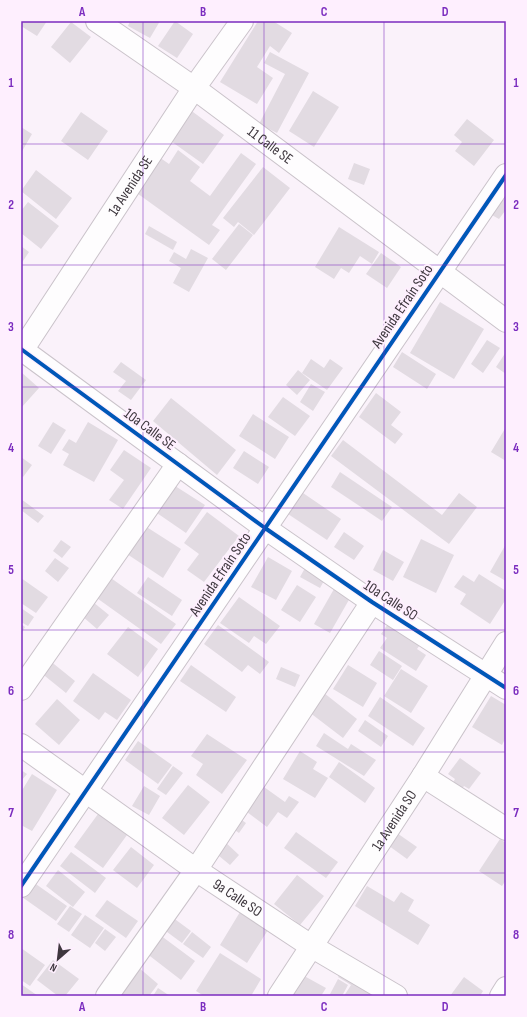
<svg xmlns="http://www.w3.org/2000/svg" width="527" height="1017" viewBox="0 0 527 1017" font-family="'Sofia Sans Condensed',sans-serif">
  <rect width="100%" height="100%" fill="#faf2fa"/>
  <path fill="#e2dbe2" d="M21,21H47L37,36L21,26Z
    M130,21H160L150,38L128,26Z
    M175,21L193,34L177,58L158,46Z
    M258,21H273L292,33L279,53L270,46L257,67L273,78L257,104L220,82Z
    M71,22L91,37L70,63L51,47Z
    M270,52L309,73L277,133L259,124L285,74L264,63Z
    M313,91L339,107L314,147L289,131Z
    M189,109L224,135L203,164L168,139Z
    M81,112L108,131L88,160L61,141Z
    M467,119L494,140L474,166L455,151L462,142L454,135Z
    M21,127L32,134L21,153Z
    M178,150L200,167L190,181L210,196L241,153L256,164L212,225L220,230L209,245L134,191L159,157L169,164Z
    M354,163L370,169L364,185L348,179Z
    M263,167L290,188L254,235L238,222L234,227L223,218Z
    M36,170L72,198L56,219L21,191Z
    M501,198L506,201V212L505,211L499,219L490,214Z
    M28,202L59,226L41,249L21,233V211Z
    M239,224L253,235L226,270L212,259Z
    M149,226L177,242L173,250L145,234Z
    M339,227L379,252L372,264L360,256L349,273L341,268L334,279L315,267Z
    M21,246L29,252L21,264Z
    M191,249L208,258L189,292L173,283L181,268L169,261L174,252L186,259Z
    M381,253L401,267L387,288L366,274Z
    M440,302L484,329L454,379L410,353Z
    M487,340L500,348L483,373L471,364Z
    M402,352L436,374L427,389L393,367Z
    M506,352V374L496,367Z
    M311,359L324,368L330,359L343,368L327,390L302,373Z
    M121,362L146,380L131,400L118,391L126,381L113,372Z
    M298,370L310,380L297,395L286,385Z
    M21,372L39,388L21,408Z
    M311,384L325,392L313,411L300,402Z
    M376,393L401,412L391,425L403,434L395,444L359,417Z
    M283,397L310,416L295,436L268,417Z
    M171,398L236,450L217,475L153,421Z
    M253,414L289,437L275,459L239,436Z
    M53,422L66,430L51,454L38,446Z
    M88,422L118,440L94,482L63,465L69,454L62,450L69,439L76,443Z
    M506,427V461L491,452Z
    M343,440L442,515L459,493L477,507L449,544L331,456Z
    M124,450L151,468L123,509L109,500L124,480L110,470Z
    M244,451L269,467L258,484L233,468Z
    M21,457L32,465L23,477L21,475Z
    M340,472L392,507L382,521L331,487Z
    M172,484L205,505L186,533L154,511Z
    M303,493L341,519L327,540L288,514Z
    M21,499L44,516L38,523L21,510Z
    M207,512L239,536L204,582L187,570L199,554L184,543Z
    M145,526L181,549L163,578L127,554Z
    M344,532L364,546L354,560L334,547Z
    M421,539L454,555L436,593L403,577Z
    M61,540L71,547L62,558L53,551Z
    M506,544V581L490,572Z
    M383,550L404,562L393,581L373,570Z
    M268,557L292,571L276,600L251,587Z
    M55,558L69,568L58,582L45,571Z
    M305,568L325,579L320,588L300,577Z
    M479,574L506,591V599L490,624L460,604L466,594L454,587L463,575L474,582Z
    M108,576L176,624L161,644L94,596Z
    M148,577L182,600L172,616L137,593Z
    M21,578L48,597L36,613L21,603Z
    M297,585L316,597L300,622L281,610Z
    M334,589L350,598L330,633L314,624Z
    M239,597L280,626L266,644L254,636L249,643L220,623Z
    M93,602L109,615L97,629L82,616Z
    M21,608L34,617L28,626L21,622Z
    M390,621L422,642L417,649L426,655L416,671L380,648L387,638L381,634Z
    M21,624L25,627L21,634Z
    M218,625L269,662L260,674L248,665L242,672L204,644Z
    M128,627L158,649L138,677L107,654Z
    M379,651L402,666L393,680L370,665Z
    M49,660L75,681L66,693L40,672Z
    M191,665L236,697L226,712L180,681Z
    M348,665L377,683L363,707L333,689Z
    M281,667L300,675L295,687L276,679Z
    M401,669L428,686L411,713L384,696Z
    M93,673L131,700L117,720L105,712L99,720L73,701Z
    M324,693L357,719L343,738L309,712Z
    M491,696L506,705V737L502,745L472,727Z
    M380,697L425,728L413,746L368,716Z
    M57,699L80,720L59,745L35,724Z
    M365,720L388,736L381,747L358,731Z
    M324,733L348,749L351,744L376,760L364,776L316,746Z
    M207,734L247,760L222,794L196,775L203,764L191,756Z
    M138,741L172,765L158,784L125,760Z
    M300,751L317,762L313,769L328,778L315,798L283,779Z
    M460,758L481,773L469,789L464,786L461,790L452,784L455,779L448,774Z
    M339,762L375,788L365,803L329,777Z
    M173,766L183,773L166,795L157,789Z
    M21,770L27,774L21,781Z
    M32,774L57,790L32,831L21,825V792Z
    M257,782L285,802L289,796L299,802L287,818L278,812L267,827L239,806Z
    M188,785L210,802L184,835L162,818Z
    M144,786L160,796L149,815L132,806Z
    M98,814L127,835L103,868L74,847Z
    M236,816L246,823L239,833L229,826Z
    M394,831L417,847L407,859L385,843Z
    M296,832L338,862L326,878L284,848Z
    M500,839L506,843V880L502,886L479,871Z
    M223,840L239,855L230,865L213,851Z
    M131,847L154,865L137,888L113,870Z
    M71,852L106,878L95,893L60,866Z
    M58,870L85,892L73,907L46,886Z
    M297,875L324,896L300,925L274,904Z
    M33,882L67,906L56,921L22,897Z
    M367,886L394,902L401,892L414,900L408,911L430,925L418,945L355,906Z
    M107,900L138,921L126,938L95,916Z
    M70,906L82,914L69,932L57,924Z
    M240,912L268,930L247,963L220,945Z
    M85,915L104,928L90,948L71,935Z
    M172,917L191,931L182,943L163,929Z
    M105,929L116,937L105,951L95,943Z
    M192,932L211,947L203,958L183,944Z
    M160,935L195,961L181,980L146,953Z
    M21,948L45,965L30,986L21,980Z
    M220,953L261,979L251,996H204L196,991Z
    M53,960L79,979L65,996H58L37,980Z
    M138,967L158,984L149,996H120Z
    M343,970L379,996H344L351,985L338,977Z
    M297,972L326,988L321,996H292Z
    M464,977L483,991L480,996H450Z
    M338,979L348,985L342,996H329Z
    M21,984L38,996H21Z
    M158,988L170,996H153Z"/>
  <g fill="none" stroke-linecap="round" stroke-linejoin="round">
    <g stroke="#cac3ca" stroke-width="24">
      <g id="minor">
        <path id="s1" d="M97,21L194,88L506,321"/>
        <path d="M21,349L265,528L372,602L506,688"/>
        <path id="s2" d="M21,352L194,88L242,21"/>
        <path d="M21,689L178,464"/>
        <path id="s3" d="M21,745L196,870L311,946L396,996"/>
        <path d="M423,776L506,829"/>
        <path d="M21,886L506,175"/>
        <path d="M107,996L196,870L372,602"/>
        <path id="s4" d="M279,996L423,776L506,643"/>
        <path d="M501,996L506,988"/>
      </g>
    </g>
    <use href="#minor" stroke="#fefdfe" stroke-width="22"/>
    <g stroke="#feeffe" stroke-width="6">
      <path id="cycleway" d="M21,349L265,528L372,602L506,688
        M21,886L506,175"/>
    </g>
    <use href="#cycleway" stroke="#0057b8" stroke-width="4"/>
  </g>
  <path fill="none" stroke="#7b2cbf" stroke-width="1" stroke-opacity="0.55" d="M143,21V996M264,21V996M384,21V996M21,144H506M21,265H506M21,387H506M21,508H506M21,630H506M21,752H506M21,873H506"/>
  <g text-anchor="middle" stroke-width="4" stroke-linejoin="round" paint-order="stroke">
    <g font-size="15" fill="#3e373e" stroke="#feeffe">
      <text dy="5" stroke="none"><textPath href="#s1" startOffset="213">11 Calle SE</textPath></text>
      <text dy="5" stroke="none"><textPath href="#s2" startOffset="199">1a Avenida SE</textPath></text>
      <text transform="translate(402 306) rotate(-56)" y="5">Avenida Efraín Soto</text>
      <text transform="translate(150 429) rotate(36)" y="5">10a Calle SE</text>
      <text transform="translate(220 574) rotate(-56)" y="5">Avenida Efraín Soto</text>
      <text transform="translate(391 600) rotate(33)" y="5">10a Calle SO</text>
      <text dy="5" stroke="none"><textPath href="#s4" startOffset="210">1a Avenida SO</textPath></text>
      <text dy="5" stroke="none"><textPath href="#s3" startOffset="265">9a Calle SO</textPath></text>
    </g>
  </g>
  <rect width="527" height="1017" fill="none" stroke="#feeffe" stroke-width="44"/>
  <g transform="translate(58 959) rotate(208)" stroke="#feeffe" stroke-width="3" paint-order="stroke">
  <path d="M0-3L7 15L0 10L-7 15Z" fill="#3e373e"/>
  <text y="-6" font-size="11" font-weight="bold" text-anchor="middle" fill="#3e373e">N</text>
  </g>
  <rect x="22" y="22" width="483" height="973" fill="none" stroke="#7b2cbf" stroke-width="1.5"/>
  <g font-size="13" text-anchor="middle" font-weight="bold" fill="#7b2cbf">
    <text x="82" y="16">A</text>
    <text x="203" y="16">B</text>
    <text x="324" y="16">C</text>
    <text x="445" y="16">D</text>
    <text x="11" y="87">1</text>
    <text x="516" y="87">1</text>
    <text x="11" y="209">2</text>
    <text x="516" y="209">2</text>
    <text x="11" y="331">3</text>
    <text x="516" y="331">3</text>
    <text x="11" y="452">4</text>
    <text x="516" y="452">4</text>
    <text x="11" y="574">5</text>
    <text x="516" y="574">5</text>
    <text x="11" y="695">6</text>
    <text x="516" y="695">6</text>
    <text x="11" y="817">7</text>
    <text x="516" y="817">7</text>
    <text x="11" y="939">8</text>
    <text x="516" y="939">8</text>
    <text x="82" y="1011">A</text>
    <text x="203" y="1011">B</text>
    <text x="324" y="1011">C</text>
    <text x="445" y="1011">D</text>
  </g>
</svg>
